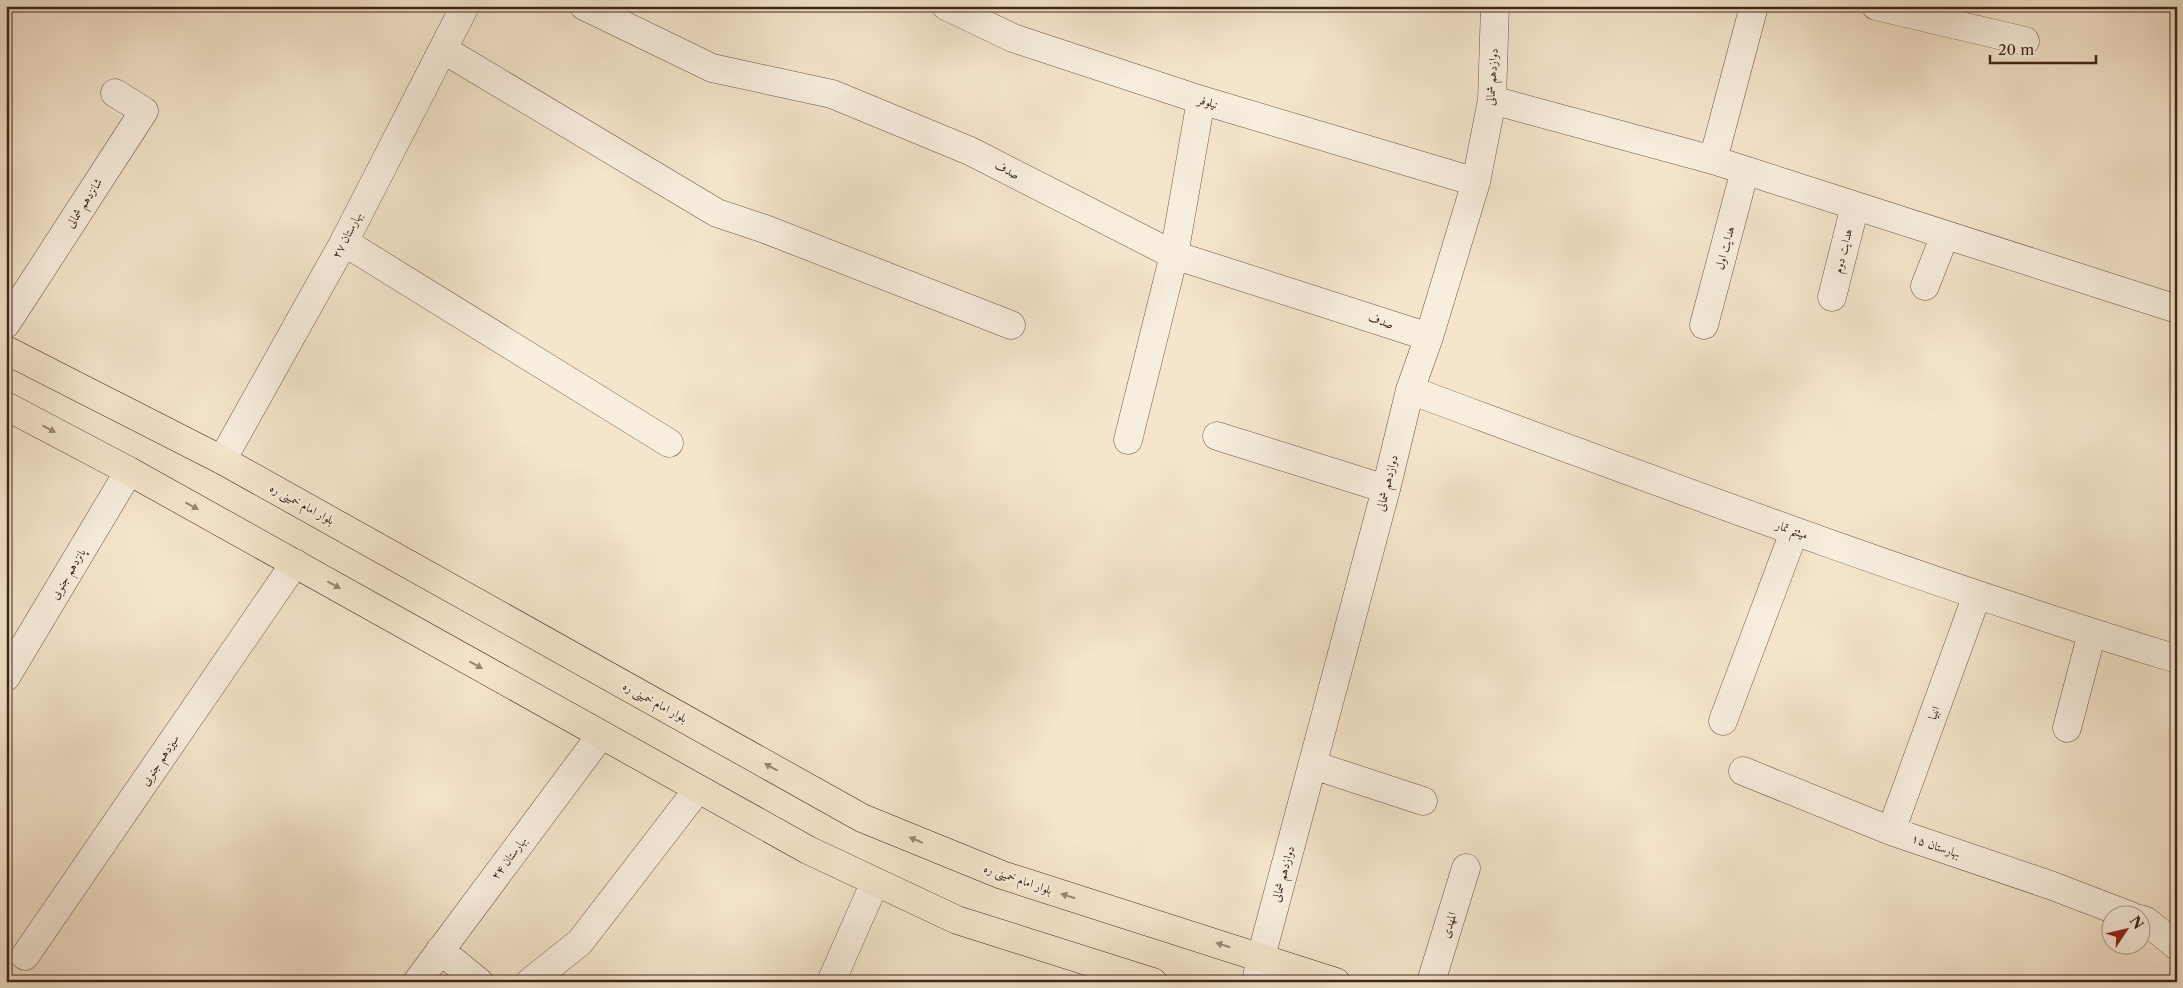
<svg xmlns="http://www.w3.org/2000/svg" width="2183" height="988" viewBox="0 0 2183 988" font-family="'Libre Caslon Text',Amiri,serif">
  <rect width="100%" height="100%" fill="#f4e5cc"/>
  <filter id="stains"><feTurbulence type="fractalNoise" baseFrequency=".004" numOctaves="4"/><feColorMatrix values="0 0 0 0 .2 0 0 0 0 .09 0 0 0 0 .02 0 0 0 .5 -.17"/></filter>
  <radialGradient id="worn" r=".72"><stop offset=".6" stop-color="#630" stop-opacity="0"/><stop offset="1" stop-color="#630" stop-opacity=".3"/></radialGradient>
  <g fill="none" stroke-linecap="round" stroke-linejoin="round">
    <g stroke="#6c5545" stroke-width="29">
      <path id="minor" d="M584,6L712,68L832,94L970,151L1174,255L1429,337
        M946,6L1013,38L1201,100L1476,182
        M1876,6L2025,41
        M444,50L717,213L765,229L1011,325
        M1492,100L1713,160L2177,309
        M1713,160L1754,6
        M344,242L669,443
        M1925,286L1945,235
        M1832,297L1855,206
        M6,324L144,111L115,93
        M1704,325L1745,170
        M1410,390C1664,484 1918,580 2177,659
        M1217,436L1386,489
        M1128,440L1174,255L1201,100
        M222,460L344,242L465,6
        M6,677L129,471
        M1723,721L1794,532
        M2067,728L2092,633
        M1313,765L1423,801
        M1743,771L1891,831L2050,885L2131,916
        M1891,831L1977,595
        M2140,919L2146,921L2177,946
        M440,950L479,982
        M25,956L295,563
        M417,982L601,735
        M530,982L580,942L698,789
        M831,982L875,882
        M1256,982L1261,957L1386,489L1410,390L1429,337L1476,182L1492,100L1495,6
        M1431,982L1466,868"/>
    </g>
    <g stroke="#3f2518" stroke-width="29">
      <path id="major" d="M6,350L222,460L862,818L1002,875L1336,982
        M6,406L129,471L808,850L957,920L1153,982"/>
    </g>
    <use href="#minor" stroke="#f8eede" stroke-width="28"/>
    <use href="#major" stroke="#f4e5cc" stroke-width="28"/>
  </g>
  <defs><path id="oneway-solid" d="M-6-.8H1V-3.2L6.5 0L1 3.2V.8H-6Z" transform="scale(1.25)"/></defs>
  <g fill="#9a8572">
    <use href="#oneway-solid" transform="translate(49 429) rotate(28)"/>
    <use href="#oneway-solid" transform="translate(192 506) rotate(29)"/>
    <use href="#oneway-solid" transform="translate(334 585) rotate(29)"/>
    <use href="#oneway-solid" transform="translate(476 665) rotate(29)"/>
    <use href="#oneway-solid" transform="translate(771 767) rotate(-151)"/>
    <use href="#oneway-solid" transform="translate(916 840) rotate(-158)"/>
    <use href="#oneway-solid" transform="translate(1068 896) rotate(-162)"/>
    <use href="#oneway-solid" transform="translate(1223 945) rotate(-162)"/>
  </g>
  <g text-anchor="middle" stroke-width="4.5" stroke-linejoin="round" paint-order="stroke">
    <g font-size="12" fill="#3f2518" stroke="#f8eede">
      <text transform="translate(1492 77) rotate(-86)" y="4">دوازدهم شمالی</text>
      <text transform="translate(1208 102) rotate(17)" y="4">نیلوفر</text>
      <text transform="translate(1007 170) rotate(27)" y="4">صدف</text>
      <text transform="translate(84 203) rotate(-57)" y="4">شانزدهم شمالی</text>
      <text transform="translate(347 235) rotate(-62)" y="4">بهارستان ۲۷</text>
      <text transform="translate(1725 248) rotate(-75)" y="4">هدایت اول</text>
      <text transform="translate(1843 251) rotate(-76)" y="4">هدایت دوم</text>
      <text transform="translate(1381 321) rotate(18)" y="4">صدف</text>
      <text transform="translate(1387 483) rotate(-76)" y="4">دوازدهم شمالی</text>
      <text transform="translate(302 504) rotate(29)" y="4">بلوار امام خمینی ره</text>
      <text transform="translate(1792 530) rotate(20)" y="4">میثتم تمار</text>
      <text transform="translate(68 574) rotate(-59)" y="4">پانزدهم جنوبی</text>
      <text transform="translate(655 702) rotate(29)" y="4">بلوار امام خمینی ره</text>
      <text transform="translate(1934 713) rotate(-70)" y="4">انبیا</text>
      <text transform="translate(160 760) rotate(-56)" y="4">سیزدهم جنوبی</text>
      <text transform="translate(1936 846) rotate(19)" y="4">بهارستان ۱۵</text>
      <text transform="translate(509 858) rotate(-53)" y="4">بهارستان ۲۴</text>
      <text transform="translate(1283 874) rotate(-75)" y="4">دوازدهم شمالی</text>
      <text transform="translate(1018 879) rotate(19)" y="4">بلوار امام خمینی ره</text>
      <text transform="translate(1449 925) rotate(-73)" y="4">المهدی</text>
    </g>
  </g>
  <rect width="2183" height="988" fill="none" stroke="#f4e5cc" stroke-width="25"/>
  <rect x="8" y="8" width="2168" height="973" fill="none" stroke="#3f2518" stroke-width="2.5"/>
  <rect x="12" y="12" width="2158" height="963" fill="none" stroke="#3f2518"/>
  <g transform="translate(2126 930) rotate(55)"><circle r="24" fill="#f8eede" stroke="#ae9e8f"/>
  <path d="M0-4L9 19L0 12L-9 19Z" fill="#8f2418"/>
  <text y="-8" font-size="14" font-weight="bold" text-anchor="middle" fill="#3f2518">N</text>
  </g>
  <path d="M1990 55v8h106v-8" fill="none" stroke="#3f2518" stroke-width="2.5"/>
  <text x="1998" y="55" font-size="15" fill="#3f2518" stroke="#f8eede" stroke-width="4" paint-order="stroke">20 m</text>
  <rect width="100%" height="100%" filter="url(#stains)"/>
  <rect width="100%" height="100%" fill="url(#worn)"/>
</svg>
